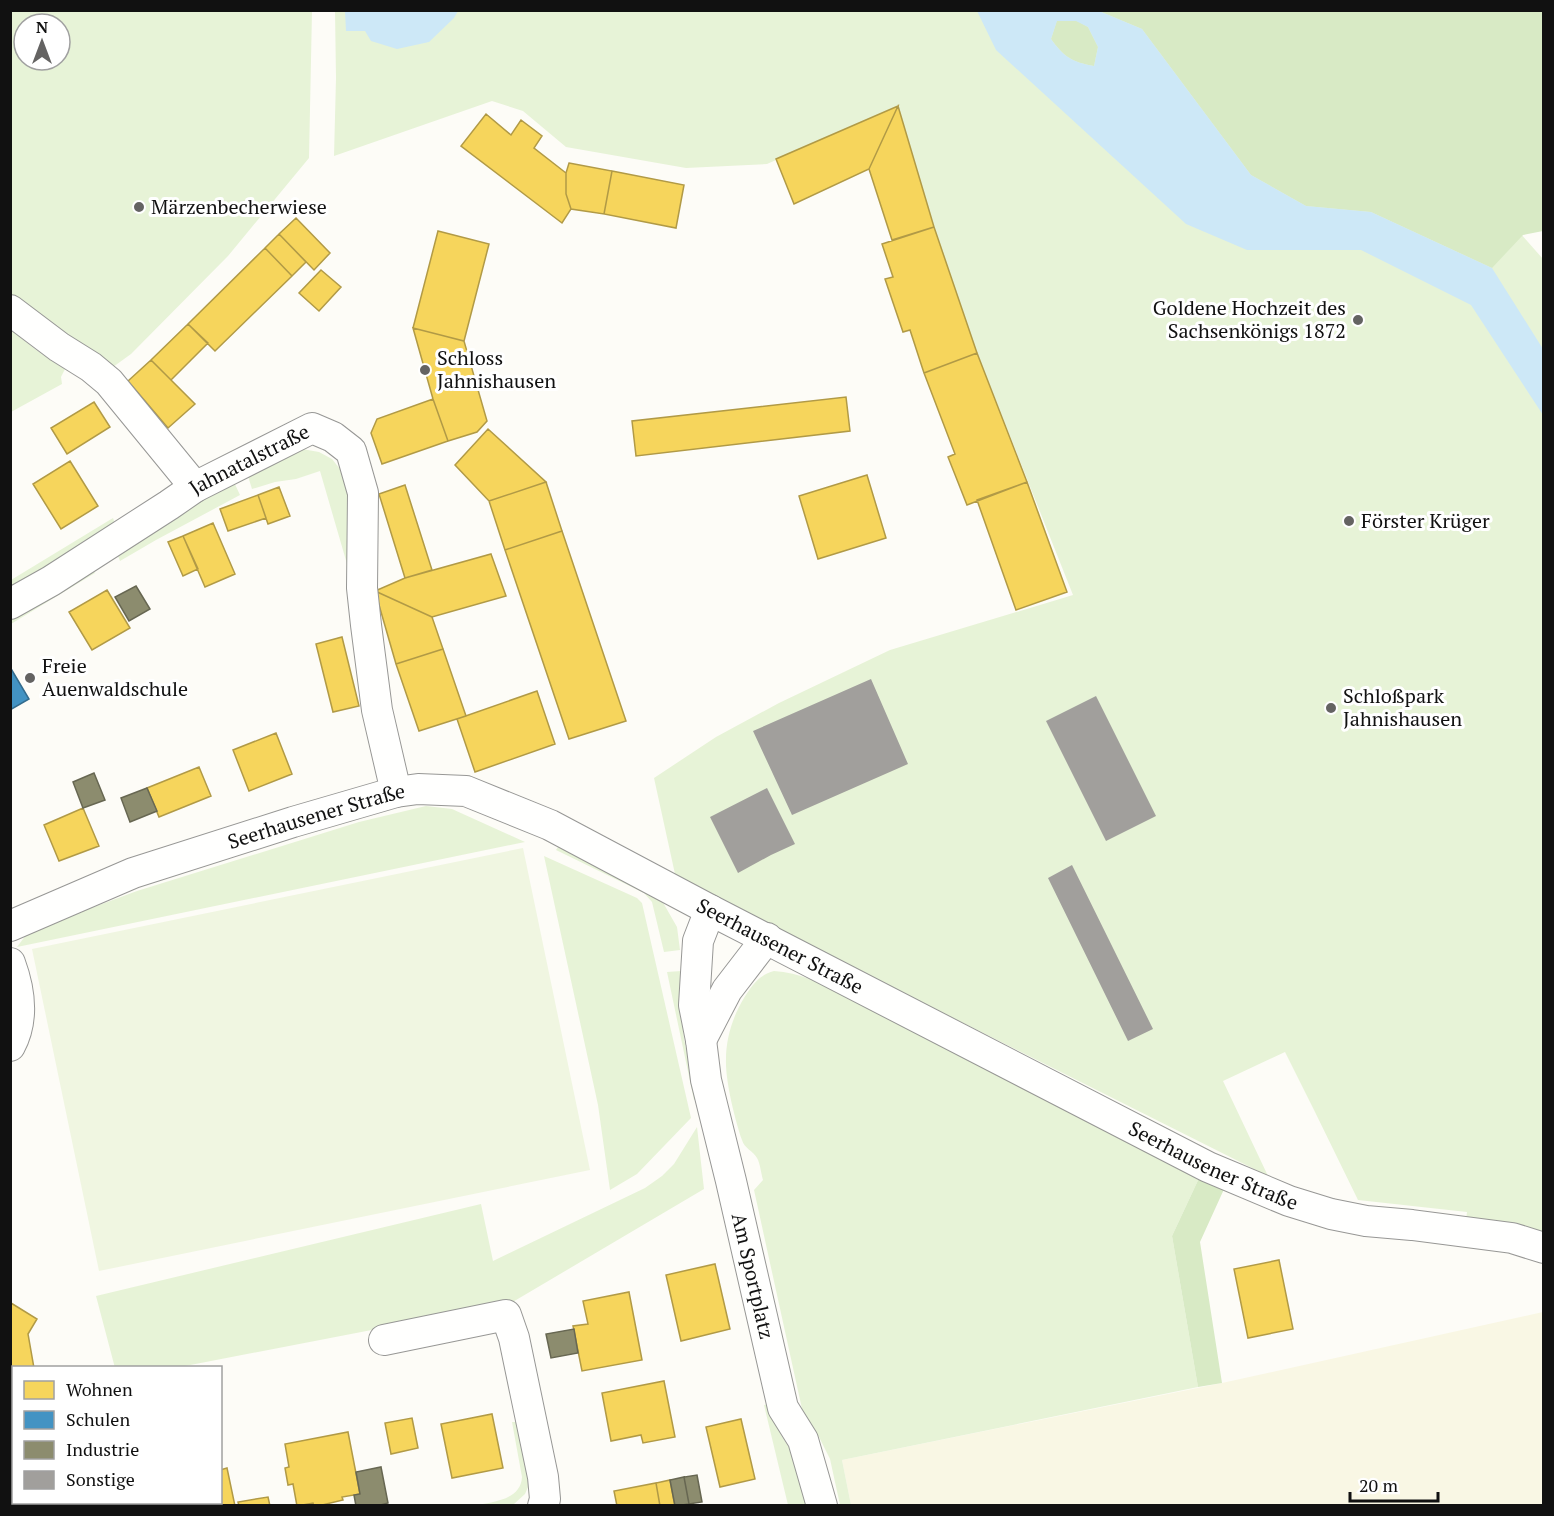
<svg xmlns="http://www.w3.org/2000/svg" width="1554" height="1516" viewBox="0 0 1554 1516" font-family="'PT Serif',serif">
  <rect width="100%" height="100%" fill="#fdfcf7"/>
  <path fill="#f9f7e4" d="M1543,1312V1505H851L842,1460L1222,1383Z"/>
  <path fill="#e7f3d7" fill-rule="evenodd" d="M10,11H312L309,158L228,256L131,354L113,367L11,298ZM24,24H60V60H24Z
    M335,11H1323L1543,259V1234L1466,1220L1467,1212L1358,1200L1315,1112L1285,1052L1223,1081L1268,1176L802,942L675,874L654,778L716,737L779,703L890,650L1073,595L977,353L934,227L898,106L767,164L686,168L566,147L523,111L492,101L334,156L336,78Z
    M10,328C27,344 45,357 65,369L61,377L62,384L11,412Z
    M302,449L319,452L332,459L340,469L345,481L348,497L354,588L320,471L296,479L275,482L252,489L247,473Z
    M233,480L240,495L156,540L120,561L116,551Z
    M113,518L117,530L11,597V580Z
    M91,567L95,573L11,624V617Z
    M426,806L452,809L525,842L17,947L29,931L137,891L359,822Z
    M560,844L661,899L677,927L680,950L664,952L652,902L644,893L556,850Z
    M544,856L637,898L642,903L691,1118L637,1174L610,1190L598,1105Z
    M681,971V1010L684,1038L696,1100H694L667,972Z
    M774,971C799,972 823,985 846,994L1200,1176L1172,1236L1198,1387L842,1460L851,1505H840L830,1459L819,1437L804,1418L754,1190L763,1180C761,1173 760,1163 757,1158C753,1151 744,1148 742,1140C735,1120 725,1080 726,1059C726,1038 733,1016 744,998C752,985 759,975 774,971Z
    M697,1127L704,1189L511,1303L180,1367L115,1368L96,1296L481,1204L493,1261L645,1188L662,1176L674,1164Z
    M769,1404L781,1435L795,1457L808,1505H788L764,1405Z
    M512,1422H521L531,1480L525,1494L514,1504L508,1505L472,1506C490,1502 521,1501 522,1477Z"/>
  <path fill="#d8eac5" d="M1099,11H1543V231L1523,235L1492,268L1371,212L1306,206L1251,175L1142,29Z
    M1057,20H1076L1088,27L1098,47L1094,66C1072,62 1064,57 1051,39Z
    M1200,1176L1225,1187L1200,1242L1222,1383L1198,1387L1172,1236Z"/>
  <path fill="#f0f6e1" d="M523,848L590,1170L99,1271L32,949Z"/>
  <path fill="#cde8f7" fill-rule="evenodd" d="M345,11V10L458,11L454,18L429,42L397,49L371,41L365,31H346Z
    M977,11H1099L1142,29L1251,175L1306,206L1371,212L1492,268L1543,349V415L1471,305L1361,250H1247L1186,224L996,50ZM1076,21L1088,27L1098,47L1094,66C1072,62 1064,57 1051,39L1057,21Z"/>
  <path fill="#f6d55c" stroke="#b19a46" stroke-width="1.5" d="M898,106L869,169L794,204L776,159Z
    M898,106L934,227L892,240L869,169Z
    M486,114L511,135L521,120L542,136L534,148L566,173V194L571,209L562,223L461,146Z
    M569,163L612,171L604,214L571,209L566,194V173Z
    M612,171L684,185L676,228L604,214Z
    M296,218L330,253L314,270L279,234Z
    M934,227L977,353L924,373L910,330L903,332L885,279L893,277L882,244Z
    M438,231L489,244L464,341L413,328Z
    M279,234L306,262L292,276L265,248Z
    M265,248L292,276L215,351L188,324Z
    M321,270L341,287L319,311L299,293Z
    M188,324L208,343L171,380L151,360Z
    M413,328L464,341L487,421L477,432L448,441L433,399Z
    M977,353L1027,482L967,505L948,457L955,454L924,373Z
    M151,360L195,404L168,428L128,381Z
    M846,397L850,431L636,456L632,421Z
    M433,399L448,441L382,464L371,433L377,419Z
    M94,402L110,427L67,454L51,428Z
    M488,429L546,482L489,501L455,465Z
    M70,461L98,506L61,529L33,484Z
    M867,475L886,538L818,559L799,496Z
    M546,482L562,531L505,550L489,501Z
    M1027,482L1067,592L1016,610L977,500Z
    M405,485L432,570L405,578L379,494Z
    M279,487L290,516L268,524L258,495Z
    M258,495L266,518L228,531L220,509Z
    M213,523L235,574L205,587L183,536Z
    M562,531L626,721L569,739L505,550Z
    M183,536L198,569L183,576L168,542Z
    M491,554L506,596L432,617L375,591L405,578Z
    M107,590L130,628L92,650L69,612Z
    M375,591L432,617L443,649L396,664Z
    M342,637L359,706L333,712L316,644Z
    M443,649L466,716L419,731L396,664Z
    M537,691L555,744L475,772L457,719Z
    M276,733L292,774L249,791L233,750Z
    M199,767L211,796L159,817L147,788Z
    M83,808L99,846L59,861L44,825Z
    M1279,1260L1293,1329L1248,1338L1234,1269Z
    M715,1264L730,1329L681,1341L666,1275Z
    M629,1292L642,1360L582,1371L573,1326L588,1324L583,1301Z
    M11,1303L37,1319L28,1334L34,1368H14V1380L10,1381Z
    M664,1381L675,1437L643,1443L641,1435L611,1441L602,1393Z
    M492,1414L503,1468L452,1478L441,1424Z
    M412,1418L418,1448L391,1454L385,1423Z
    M741,1419L755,1479L720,1487L706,1427Z
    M348,1432L360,1494L342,1497L343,1500L318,1506H314L313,1503L297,1506L293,1484L288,1485L285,1468L289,1467L285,1444Z
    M227,1468L235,1506H185L184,1502H220V1470Z
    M670,1480L675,1506H660L656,1483Z
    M656,1483L660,1506H617L614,1491Z
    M268,1497L270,1506H239L238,1502Z
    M37,1502H98V1506H37Z"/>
  <path fill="#4393c3" stroke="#346c8e" stroke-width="1.5" d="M10,667L29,699L10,710Z"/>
  <path fill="#8c8c6e" stroke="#676752" stroke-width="1.5" d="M136,586L150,609L129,621L115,597Z
    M94,773L105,800L83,808L73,782Z
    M147,788L157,811L130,822L121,798Z
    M574,1329L578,1353L551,1358L546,1334Z
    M381,1467L388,1503L377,1506H356L354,1495L360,1494L356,1472Z
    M697,1475L702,1502L689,1504L684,1477Z
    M684,1477L689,1504L675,1506L670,1480Z"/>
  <path fill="#a19f9c" d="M871,679L908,764L792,815L753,731Z
    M1096,696L1156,816L1106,841L1046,721Z
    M767,788L795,844L771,855L738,873L710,817Z
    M1072,865L1153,1029L1128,1041L1048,878Z"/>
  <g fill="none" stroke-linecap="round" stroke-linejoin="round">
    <g stroke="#979795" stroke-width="32">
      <g id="minor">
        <path d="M10,310L59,347L91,367L109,382L195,487"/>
        <path id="s1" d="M10,604L51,581L169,505L195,487L312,428L333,437L351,451L363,493L362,588L366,625L377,710L396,792"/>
        <path id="s2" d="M710,910L698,941L694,1005L701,1040L706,1080L731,1181L783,1408L803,1440L822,1506"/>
        <path id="s3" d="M10,926L133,873L293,822L396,792L418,789L466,791L550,825L710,910L1208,1167L1289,1201L1331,1214L1366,1221L1412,1225L1512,1238L1544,1248"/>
        <path d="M10,963C20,990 24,1020 10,1046"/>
        <path d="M701,1040L727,990L767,938"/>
        <path d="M384,1340L506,1315L514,1338L543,1477L545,1499L543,1506"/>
      </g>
    </g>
    <use href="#minor" stroke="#fffffe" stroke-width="30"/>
  </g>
  <g fill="#646362" stroke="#fff" stroke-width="2">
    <circle cx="139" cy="207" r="6"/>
    <circle cx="1358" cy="320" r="6"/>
    <circle cx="425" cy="370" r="6"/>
    <circle cx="1349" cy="521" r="6"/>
    <circle cx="30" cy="678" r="6"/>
    <circle cx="1331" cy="708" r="6"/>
  </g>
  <g text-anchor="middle" stroke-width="6" stroke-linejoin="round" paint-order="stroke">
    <g font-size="20" fill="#111" stroke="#fff" text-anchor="start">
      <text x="151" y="214">Märzenbecherwiese</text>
      <text x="1346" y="315" text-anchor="end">Goldene Hochzeit des<tspan x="1346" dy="23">Sachsenkönigs 1872</tspan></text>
      <text x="437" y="365">Schloss<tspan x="437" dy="23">Jahnishausen</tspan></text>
      <text x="1361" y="528">Förster Krüger</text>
      <text x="42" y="673">Freie<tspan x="42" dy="23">Auenwaldschule</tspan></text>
      <text x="1343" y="703">Schloßpark<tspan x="1343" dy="23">Jahnishausen</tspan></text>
    </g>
    <g font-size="20" fill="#111" stroke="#fff">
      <text dy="7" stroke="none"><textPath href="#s1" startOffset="280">Jahnatalstraße</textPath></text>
      <text dy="7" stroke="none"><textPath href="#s3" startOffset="326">Seerhausener Straße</textPath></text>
      <text dy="7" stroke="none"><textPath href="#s3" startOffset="830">Seerhausener Straße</textPath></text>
      <text dy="7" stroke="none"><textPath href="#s3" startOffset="1316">Seerhausener Straße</textPath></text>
      <text dy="7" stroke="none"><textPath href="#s2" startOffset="375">Am Sportplatz</textPath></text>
    </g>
  </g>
  <rect width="1554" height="1516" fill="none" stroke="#111111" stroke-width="24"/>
  <rect x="12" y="1366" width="210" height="138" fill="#ffffff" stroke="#a0a0a0" stroke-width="1.5"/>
  <rect x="24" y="1381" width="30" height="18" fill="#f6d55c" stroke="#a0a0a0" stroke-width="1.5"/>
  <text x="66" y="1396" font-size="18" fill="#111111">Wohnen</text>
  <rect x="24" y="1411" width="30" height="18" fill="#4393c3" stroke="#a0a0a0" stroke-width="1.5"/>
  <text x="66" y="1426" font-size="18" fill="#111111">Schulen</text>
  <rect x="24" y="1441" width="30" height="18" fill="#8c8c6e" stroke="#a0a0a0" stroke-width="1.5"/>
  <text x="66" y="1456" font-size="18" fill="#111111">Industrie</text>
  <rect x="24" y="1471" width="30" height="18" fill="#a19f9c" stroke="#a0a0a0" stroke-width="1.5"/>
  <text x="66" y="1486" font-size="18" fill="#111111">Sonstige</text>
  <g transform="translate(42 42)"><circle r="28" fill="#ffffff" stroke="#a0a0a0" stroke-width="1.5"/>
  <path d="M0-4.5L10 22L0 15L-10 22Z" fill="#646362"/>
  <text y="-9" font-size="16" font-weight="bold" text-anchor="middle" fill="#111111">N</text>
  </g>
  <path d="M1350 1492v9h88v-9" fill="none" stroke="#111111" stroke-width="3"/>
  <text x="1359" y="1492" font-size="18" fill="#111111" stroke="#ffffff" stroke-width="4.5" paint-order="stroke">20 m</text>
</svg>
